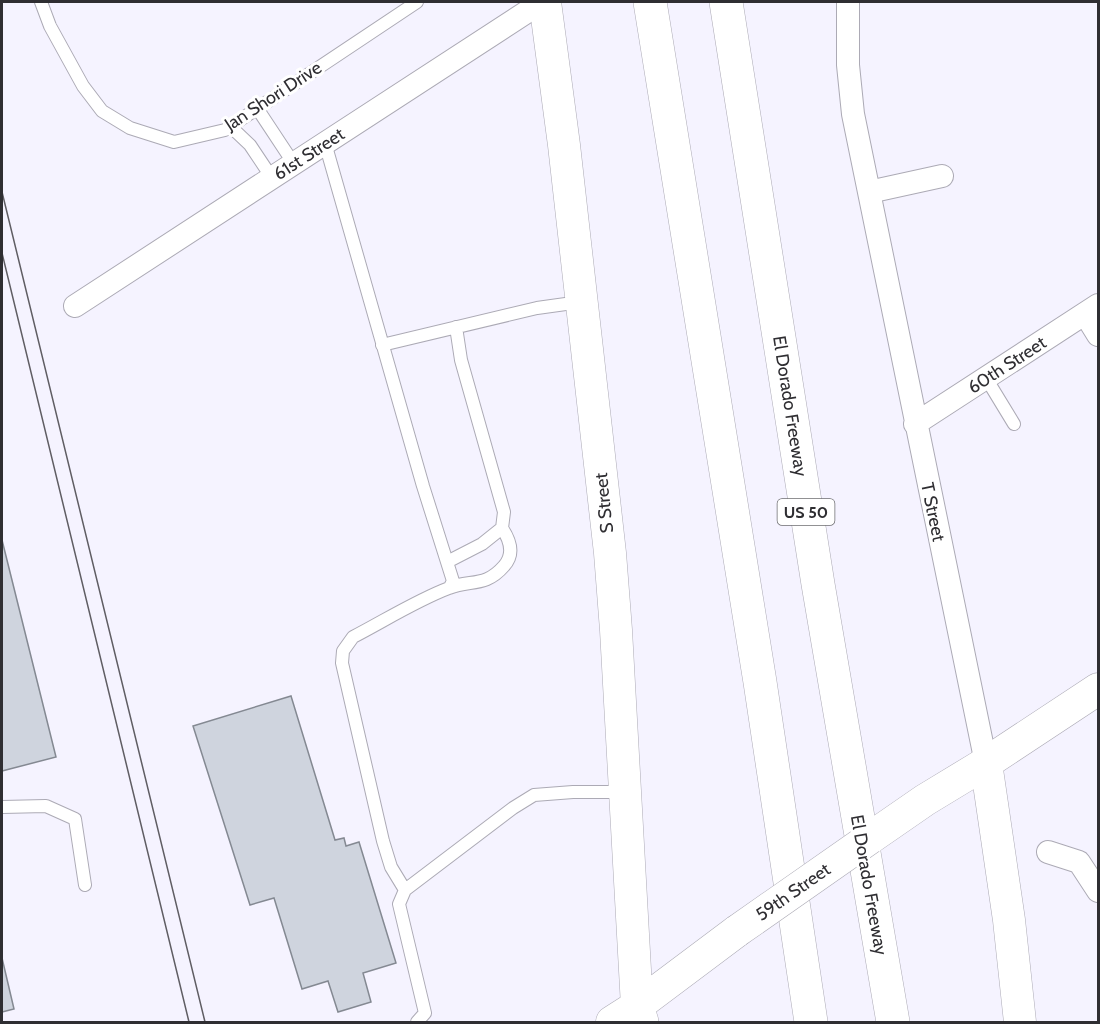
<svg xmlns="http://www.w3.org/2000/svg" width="1100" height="1024" viewBox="0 0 1100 1024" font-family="Cabin,sans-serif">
  <rect width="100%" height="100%" fill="#f5f3ff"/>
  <path fill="#cfd4de" stroke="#848992" stroke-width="1.5" d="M2,540L56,757L2,771Z
    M291,696L335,840L344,838L346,846L359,842L396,963L363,973L371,1002L338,1012L328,981L302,989L274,898L250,905L193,726Z
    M2,958L14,1009L2,1012Z"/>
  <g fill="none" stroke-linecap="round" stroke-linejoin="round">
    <g stroke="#acaab5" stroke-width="14">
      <path id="lane" d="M41,2L50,26L83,86L102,111L130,128L174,142L225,130L417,2
        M257,108L294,164
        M230,126L250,145L272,178
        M325,143L423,486L453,581L450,587
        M382,345L537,308L580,302
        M986,378L1014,424
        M447,562L482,544L502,528L504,512L461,360L456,327
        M2,807L46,806L75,819L85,885
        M405,890L391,867L383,841L342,663L343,651L353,637C384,621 417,600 449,588C470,579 485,588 504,566C515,554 510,540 502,528
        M417,1022L425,1013L399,904L405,890L513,808L534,795L573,792H623"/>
    </g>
    <g stroke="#acaab5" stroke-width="24">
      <path id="street" d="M848,2V65L853,114L986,763
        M869,192L942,176
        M75,306L542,2
        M1085,314L1098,335
        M915,424L1098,305
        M1048,852L1079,862L1098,891"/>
    </g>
    <g stroke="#acaab5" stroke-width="33">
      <path id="secondary" d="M545,2L564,145L610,553L616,630L637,1006
        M986,763L1009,920L1020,1022
        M870,838L925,800L986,763L1098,689
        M612,1022L637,1006L737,931"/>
    </g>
    <g stroke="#acaab5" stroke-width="34">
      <path id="highway" d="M650,2L760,682L811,1022
        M726,2L818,584L893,1022
        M637,1006L642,1022"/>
    </g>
    <use href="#lane" stroke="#fff" stroke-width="12"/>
    <use href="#street" stroke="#fff" stroke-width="22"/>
    <use href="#secondary" stroke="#fff" stroke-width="32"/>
    <use href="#highway" stroke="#fff" stroke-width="33"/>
    <path stroke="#5f5d63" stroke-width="1.5" d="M2,192L205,1022
      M2,253L189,1022"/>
    <g stroke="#acaab5" stroke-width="33" stroke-linecap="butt">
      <path id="secondary-bridge" d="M737,931L870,838"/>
    </g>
    <use href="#secondary-bridge" stroke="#fff" stroke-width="32"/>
  </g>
  <g text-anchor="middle" stroke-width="6" stroke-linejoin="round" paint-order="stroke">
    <rect fill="#fff" stroke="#6d6d70" stroke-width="1.5" x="777.5" y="499" width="57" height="26" rx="4.5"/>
    <g font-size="16" font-weight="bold" fill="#2f2e32">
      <text x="806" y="518">US 50</text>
    </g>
    <g font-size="18" fill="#2f2e32" stroke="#fff">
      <text transform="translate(273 96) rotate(-33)" y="6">Jan Shori Drive</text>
      <text transform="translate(309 154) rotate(-33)" y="6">61st Street</text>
      <text transform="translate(1007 365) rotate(-33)" y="6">60th Street</text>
      <text transform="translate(790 406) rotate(81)" y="6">El Dorado Freeway</text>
      <text transform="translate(604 503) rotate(-96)" y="6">S Street</text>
      <text transform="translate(933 512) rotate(78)" y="6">T Street</text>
      <text transform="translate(869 885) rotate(80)" y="6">El Dorado Freeway</text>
      <text transform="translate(793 892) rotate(-35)" y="6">59th Street</text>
    </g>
  </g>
  <rect width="1100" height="1024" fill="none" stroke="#2f2e32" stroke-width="6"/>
</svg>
